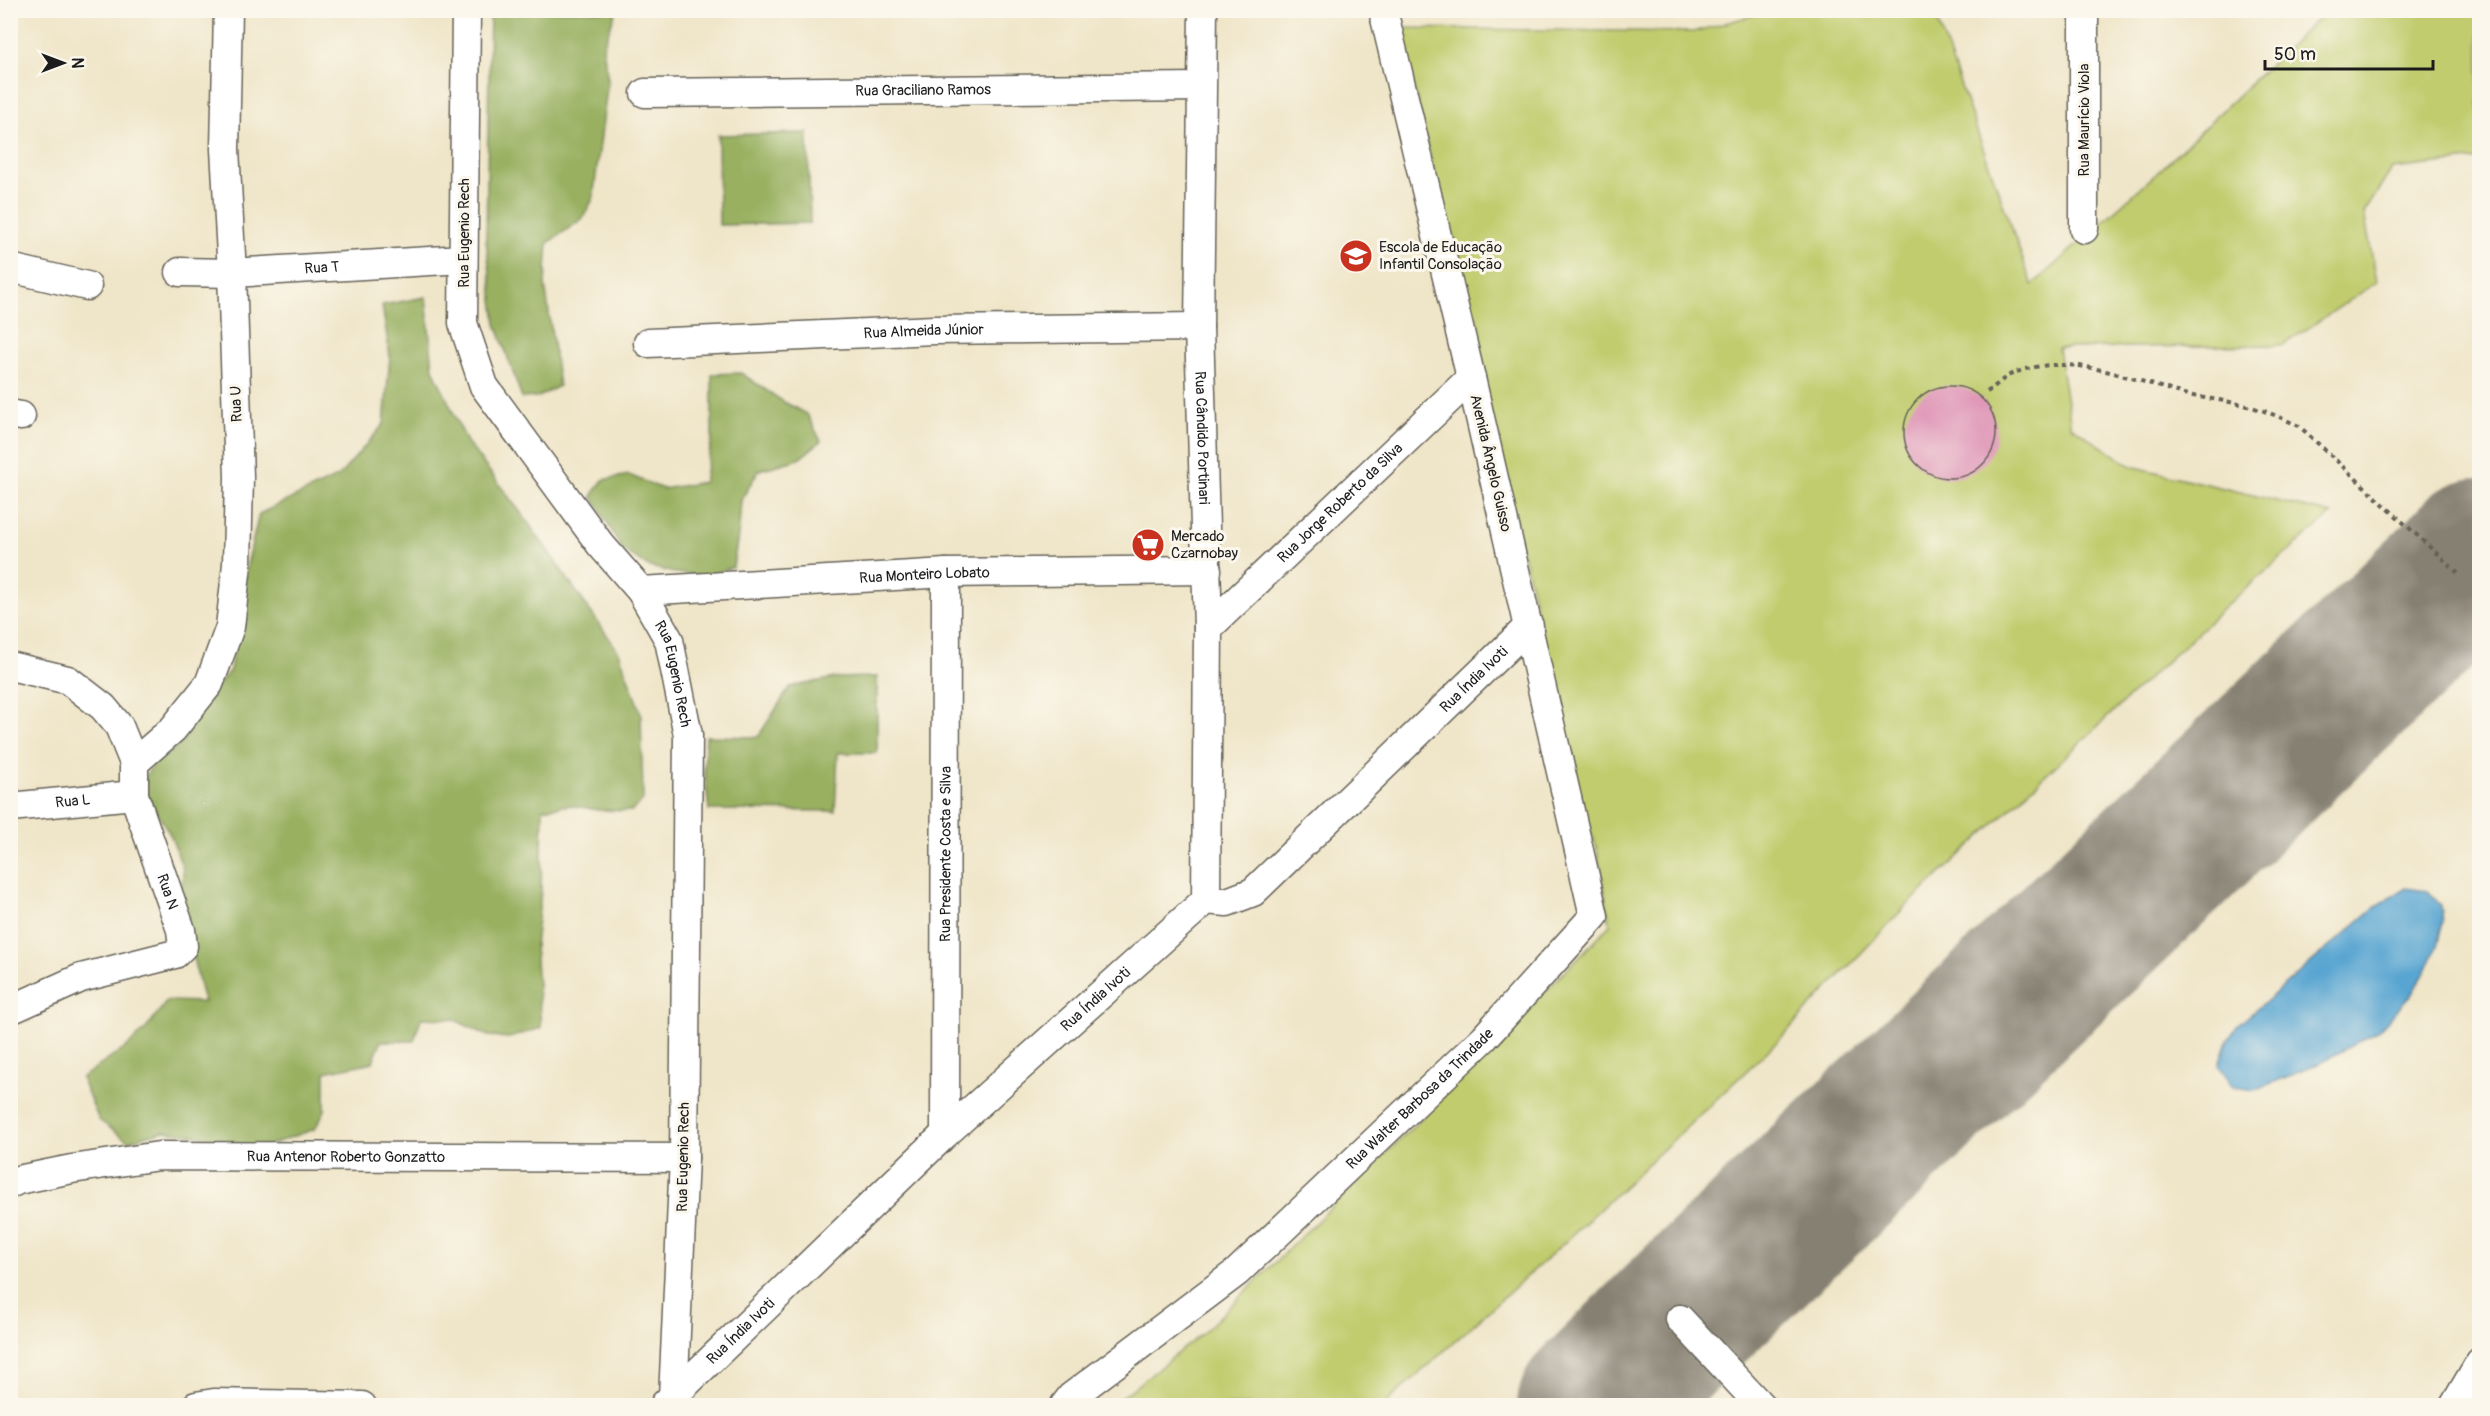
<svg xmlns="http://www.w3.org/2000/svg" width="2490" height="1416" viewBox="0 0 2490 1416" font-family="Pangolin,sans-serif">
  <rect width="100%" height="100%" fill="#fbf7ec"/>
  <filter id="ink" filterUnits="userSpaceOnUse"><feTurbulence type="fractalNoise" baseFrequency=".0167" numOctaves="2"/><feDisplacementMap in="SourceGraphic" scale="12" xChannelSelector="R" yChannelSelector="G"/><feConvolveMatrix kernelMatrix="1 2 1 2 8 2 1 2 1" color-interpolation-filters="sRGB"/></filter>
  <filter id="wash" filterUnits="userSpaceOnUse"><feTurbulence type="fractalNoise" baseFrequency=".008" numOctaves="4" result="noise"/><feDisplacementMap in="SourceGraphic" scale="24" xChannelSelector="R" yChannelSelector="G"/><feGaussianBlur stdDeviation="1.35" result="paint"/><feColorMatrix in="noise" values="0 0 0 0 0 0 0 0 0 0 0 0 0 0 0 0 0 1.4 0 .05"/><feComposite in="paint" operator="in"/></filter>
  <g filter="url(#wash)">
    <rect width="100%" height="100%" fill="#efe5c8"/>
    <path fill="#c0cc6d" stroke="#6e7444" stroke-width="1.5" d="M1768,11H1934L2032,285L2157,173L2326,11H2479V159L2392,169L2364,213L2377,282L2283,345L2058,348L2071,426L2131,466L2332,514L2228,604L1902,910L1778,1041L1563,1244L1384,1405L1111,1406L1203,1333L1409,1131L1610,925L1597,849L1584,814L1400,28L1694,32Z"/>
    <path fill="#98b060" stroke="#5a663e" stroke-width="1.5" d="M490,11H616L603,47L608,80L593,199L582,219L548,243L545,284L559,386L538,397L522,398L496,324L486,239Z
      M808,133L810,223L719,225L718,135Z
      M426,297L433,369L467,442L524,517L619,652L641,714L643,800L632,811L598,810L569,805L543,809L541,891L535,946L541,1028L509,1038L488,1036L453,1019L421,1018L414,1041H381L373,1062L325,1072V1110L315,1129L258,1149H217L202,1136L164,1131L128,1141L99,1120L81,1078L124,1049L145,1030L167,1001L204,1002L181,910L183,869L171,836L148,798L145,778L156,758L169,753L182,743L211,694L230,670L247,565L259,514L339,476L384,424L390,356L382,305Z
      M741,373L784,402L807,414L821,441L799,459L759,470L741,500L739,529L733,567L707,576L675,573L647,566L622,549L592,496L603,480L629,475L663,489L704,482L712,438V374Z
      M877,677V753H838L835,811L709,810L704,770L706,736L758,737L790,687L835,678Z"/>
    <path fill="#58a5d1" stroke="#3a6076" stroke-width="1.5" d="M2406,888L2427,891L2441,905L2443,921L2437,946L2426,971L2412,994L2378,1031L2314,1066L2255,1090L2233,1087L2219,1065L2226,1043L2237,1026L2374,908Z"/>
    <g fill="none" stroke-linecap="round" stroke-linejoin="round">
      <path stroke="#868072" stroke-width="60" d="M1614,1406L1630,1369"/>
      <path stroke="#868072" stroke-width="152" d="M1593,1406L1680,1319L2460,575L2480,554"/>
    </g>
    <g id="blocks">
      <path fill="#df96b7" d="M1904 432a46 46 0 1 1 92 0a46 46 0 1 1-92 0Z"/>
    </g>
  </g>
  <g filter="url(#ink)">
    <use href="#blocks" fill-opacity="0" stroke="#666258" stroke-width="1.5"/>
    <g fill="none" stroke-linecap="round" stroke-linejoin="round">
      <g stroke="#666258" stroke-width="31">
        <g id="minor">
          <path id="s1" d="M466,10L463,323L484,386L600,544L641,591L669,640L688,735L684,1158L673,1398"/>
          <path id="s2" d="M1203,10L1199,327L1208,628L1206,900"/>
          <path id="s3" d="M645,93L1201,87"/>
          <path d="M2084,229V10"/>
          <path d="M10,268L87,286"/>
          <path id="s4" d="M180,272L232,273L463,259"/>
          <path id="s5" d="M648,343L934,330L1199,327"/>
          <path d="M10,414L21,416"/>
          <path id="s6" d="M641,591L946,573L1207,570"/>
          <path id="s7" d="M1208,628L1471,378"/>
          <path id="s8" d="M10,666L68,680L103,707L119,726L134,763V795L181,930L183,946L175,954L81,978L10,1010"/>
          <path d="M134,763L173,729L209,684L230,627L237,564L239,477L232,273L225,149L228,10"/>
          <path id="s9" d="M10,807L134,795"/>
          <path id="s10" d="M945,1134L946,573"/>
          <path id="s11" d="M10,1184L18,1180L72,1169L159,1156L684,1158"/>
          <path d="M1680,1319L1761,1406"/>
          <path id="s12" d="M665,1404L945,1134L1206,900L1227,902L1253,892L1529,626"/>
          <path d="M196,1406L214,1403L362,1406"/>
          <path id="s13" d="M1064,1406L1071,1397L1237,1272L1484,1038L1594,916L1471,378L1383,10"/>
          <path d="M2454,1406L2480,1362"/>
        </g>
      </g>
      <path stroke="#666258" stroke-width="4" stroke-dasharray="4.5 4.5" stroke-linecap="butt" d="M1987,392C1996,386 2004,377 2014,373C2071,351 2129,379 2184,394C2200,398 2218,399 2234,403C2257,407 2278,416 2299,426L2460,575"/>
      <use href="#minor" stroke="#fff" stroke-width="28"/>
    </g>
  </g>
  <defs>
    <g id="school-disc" transform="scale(1.725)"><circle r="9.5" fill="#c8321e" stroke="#fbf7ec"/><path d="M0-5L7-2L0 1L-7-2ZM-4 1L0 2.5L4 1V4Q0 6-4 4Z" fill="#fff"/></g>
    <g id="supermarket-disc" transform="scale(1.725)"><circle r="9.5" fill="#c8321e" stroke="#fbf7ec"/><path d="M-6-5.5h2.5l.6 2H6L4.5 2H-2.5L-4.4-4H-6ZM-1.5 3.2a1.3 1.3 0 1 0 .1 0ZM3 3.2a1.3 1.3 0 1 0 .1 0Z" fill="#fff"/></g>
  </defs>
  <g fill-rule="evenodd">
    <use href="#school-disc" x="1356" y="256"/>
    <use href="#supermarket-disc" x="1148" y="545"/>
  </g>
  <g text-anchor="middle" stroke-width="6" stroke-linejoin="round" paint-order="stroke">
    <g font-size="15" fill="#1c1c1c" stroke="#fbf7ec">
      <text dy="5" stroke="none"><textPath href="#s3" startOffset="278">Rua Graciliano Ramos</textPath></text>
      <text transform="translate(2084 120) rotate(-90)" y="5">Rua Maurício Viola</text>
      <text transform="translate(464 233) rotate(-90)" y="5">Rua Eugenio Rech</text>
      <text dy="5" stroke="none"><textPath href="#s4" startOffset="142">Rua T</textPath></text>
      <text dy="5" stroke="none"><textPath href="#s5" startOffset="276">Rua Almeida Júnior</textPath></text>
      <text transform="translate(236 404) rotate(-92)" y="5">Rua U</text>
      <text dy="5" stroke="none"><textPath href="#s2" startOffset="428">Rua Cândido Portinari</textPath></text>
      <text transform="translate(1491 463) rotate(77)" y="5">Avenida Ângelo Guisso</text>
      <text dy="5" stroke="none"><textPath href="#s7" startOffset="182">Rua Jorge Roberto da Silva</textPath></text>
      <text dy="5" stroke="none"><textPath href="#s6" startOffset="284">Rua Monteiro Lobato</textPath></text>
      <text dy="5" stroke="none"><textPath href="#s1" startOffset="728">Rua Eugenio Rech</textPath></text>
      <text dy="5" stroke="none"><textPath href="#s12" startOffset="1095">Rua Índia Ivoti</textPath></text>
      <text dy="5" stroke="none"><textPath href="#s9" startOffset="63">Rua L</textPath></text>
      <text dy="5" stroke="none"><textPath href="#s10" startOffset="280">Rua Presidente Costa e Silva</textPath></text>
      <text dy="5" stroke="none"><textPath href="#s8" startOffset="303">Rua N</textPath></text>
      <text dy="5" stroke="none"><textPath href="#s12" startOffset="591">Rua Índia Ivoti</textPath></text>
      <text dy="5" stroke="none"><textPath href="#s13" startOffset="471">Rua Walter Barbosa da Trindade</textPath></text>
      <text dy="5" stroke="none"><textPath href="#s11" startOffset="339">Rua Antenor Roberto Gonzatto</textPath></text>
      <text transform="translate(683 1157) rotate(-89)" y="5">Rua Eugenio Rech</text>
      <text dy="5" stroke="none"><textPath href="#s12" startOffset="105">Rua Índia Ivoti</textPath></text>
    </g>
    <g font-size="15" fill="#1c1c1c" stroke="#fbf7ec" text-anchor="start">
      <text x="1379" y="252">Escola de Educação<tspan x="1379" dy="17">Infantil Consolação</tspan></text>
      <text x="1171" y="541">Mercado<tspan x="1171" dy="17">Czarnobay</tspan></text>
    </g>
  </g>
  <rect width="2490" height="1416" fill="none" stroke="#fbf7ec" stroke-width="36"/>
  <g transform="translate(63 63) rotate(90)" stroke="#fbf7ec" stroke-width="4.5" paint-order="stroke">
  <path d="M0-4.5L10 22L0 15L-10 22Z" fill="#1c1c1c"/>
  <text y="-9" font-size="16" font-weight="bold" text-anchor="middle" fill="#1c1c1c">N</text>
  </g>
  <path d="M2265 60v9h168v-9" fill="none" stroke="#1c1c1c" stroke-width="3"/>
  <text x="2274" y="60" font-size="18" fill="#1c1c1c" stroke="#fbf7ec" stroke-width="4.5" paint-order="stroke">50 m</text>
</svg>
